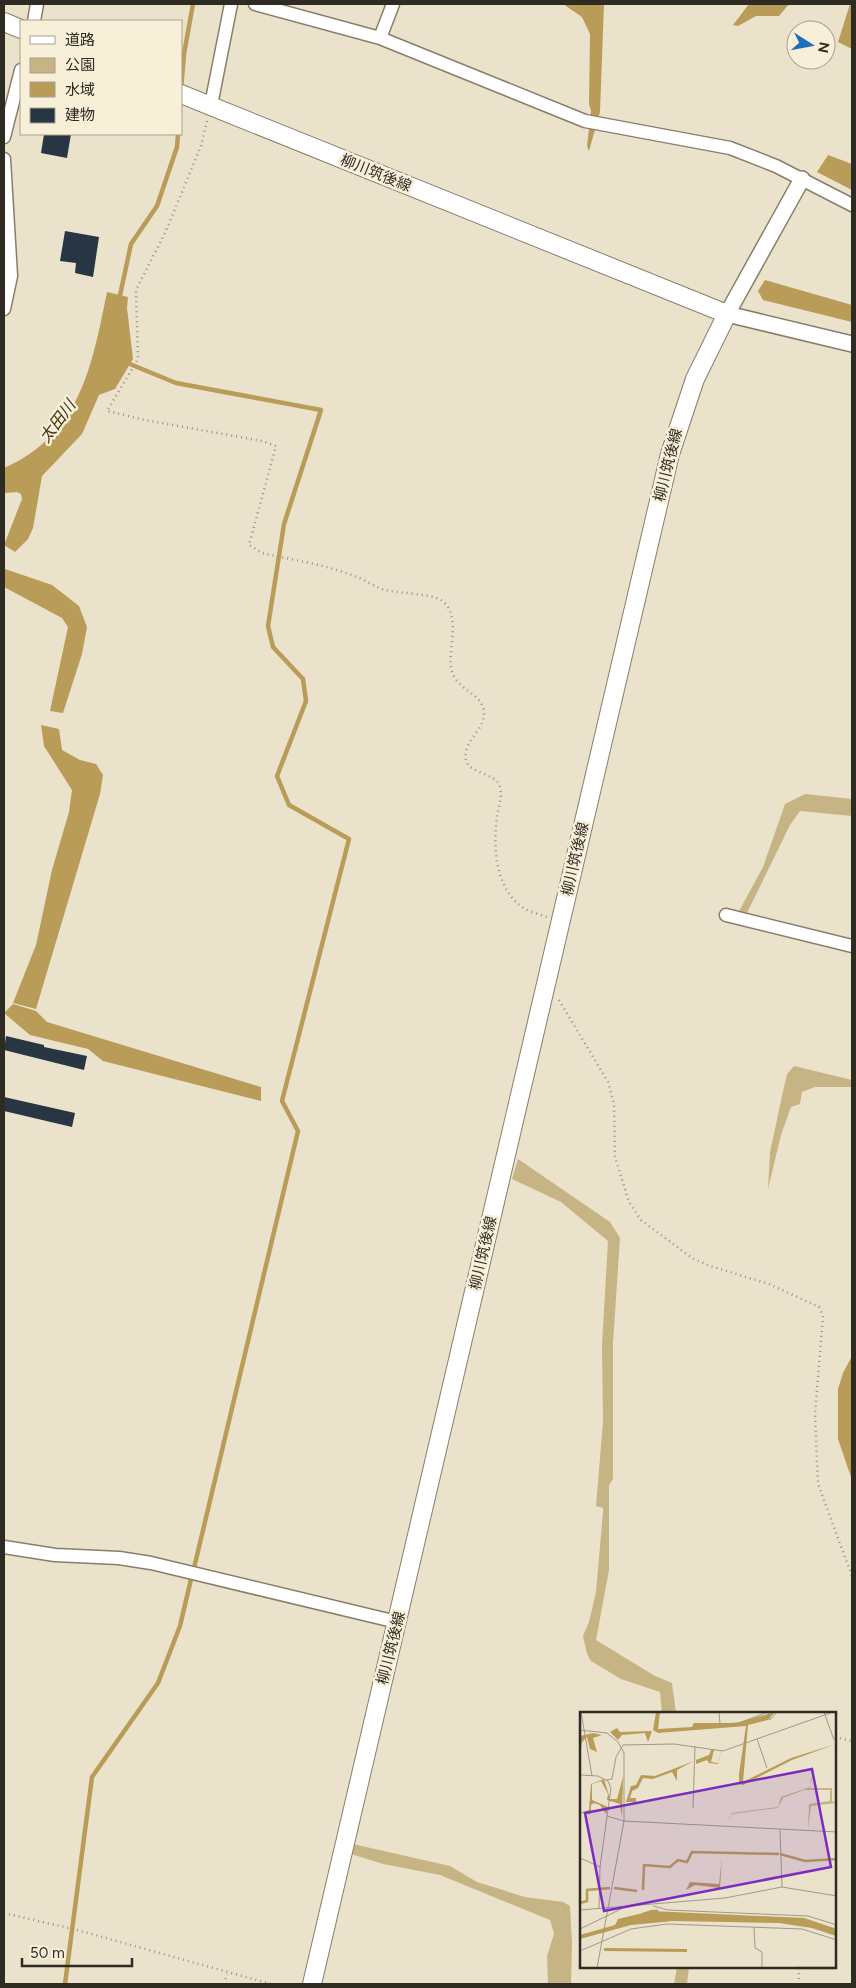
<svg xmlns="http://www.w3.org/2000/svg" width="856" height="1988" viewBox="0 0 856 1988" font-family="Figtree,'Noto Sans JP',sans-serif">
  <rect width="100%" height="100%" fill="#ebe2cc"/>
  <path fill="#c7b484" d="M805,794L852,799V816L800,811L790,825L746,915L738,913L763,867L785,804Z
    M794,1066L852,1080V1087H815L802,1092L800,1104L791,1107L781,1135L768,1189L770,1152L782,1096L787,1074Z
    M518,1159L610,1222L620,1238L613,1343V1479L609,1485V1570L596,1640L655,1676L672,1683L676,1713H662L660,1692L621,1679L591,1661L587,1654L583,1636L589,1622L596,1592L603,1512V1508L596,1506L603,1422L602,1345L608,1241L561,1202L512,1179Z
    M353,1844L450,1866L477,1882L525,1897L563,1902L570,1906L572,1943L571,1984H548L547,1956L554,1934L550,1920L440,1875L383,1864L351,1854Z
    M677,1967H689L687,1984H674Z"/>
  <path fill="#b89c57" d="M563,4H604L600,112L589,151L587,146L591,111L589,104L590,34L582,17Z
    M749,4H789L779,16H756L738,26L733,25Z
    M850,4H852V49L838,42Z
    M828,155L852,164V190L817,172Z
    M765,280L852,305V322L763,300L758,291Z
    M107,292L128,297L127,308L133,359L115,389L99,395L82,434L42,476L33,528L28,539L15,552L4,545L22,499L21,494L17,492L4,493V468C80,435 92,366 107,292Z
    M5,569L52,585L79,606L87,627L82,654L63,713L50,711L68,627L62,618L4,587Z
    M41,725L59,729L62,750L80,760L96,764L103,775L100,794L36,1009L13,1003L36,945L52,870L69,812L72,790L44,746Z
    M13,1004L36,1011L47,1022L261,1087V1101L103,1061L88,1049L30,1035L4,1013Z
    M852,1356V1480L838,1439V1389L843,1373Z"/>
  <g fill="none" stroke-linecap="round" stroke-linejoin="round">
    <path stroke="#b89c57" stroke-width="4.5" d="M181,90L184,54L193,4
      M119,300L131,244L157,206L177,147L178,134
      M125,362L176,383L321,410L284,524L268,626L273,647L303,679L306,701L277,776L289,805L349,839L282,1101L298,1131L194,1568
      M65,1984L92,1777L158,1683L180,1626L192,1575"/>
  </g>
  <path fill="#283543" d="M44,134H71L67,158L41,153Z
    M65,231L99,237L93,277L75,273L76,263L60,261Z
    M6,1036L44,1045V1047L87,1056L84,1070L4,1050Z
    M4,1097L75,1113L72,1127L4,1111Z"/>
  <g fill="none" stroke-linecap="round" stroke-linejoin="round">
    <g stroke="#877f6b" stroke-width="15">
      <path id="minor" d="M255,4L380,38L585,121L730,148L776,166L852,205
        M34,21L37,4
        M380,38L393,4
        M211,105L231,4
        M4,137L21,70
        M4,159L11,276L4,309
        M726,915L852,946
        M4,1547L55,1555L119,1558L151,1563L397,1622"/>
    </g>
    <g stroke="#877f6b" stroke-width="18">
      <path id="tertiary" d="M802,179L727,314L852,344"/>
    </g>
    <g stroke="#877f6b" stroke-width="20">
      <path id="secondary" d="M4,22L21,29
        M181,94L727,314L695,379L670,454L312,1984"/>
    </g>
    <path stroke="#979181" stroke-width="2.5" stroke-dasharray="1 4" stroke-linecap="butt" d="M207,121L201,146L165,233L136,290L138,359L107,411L145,420L262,441L276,446L249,545L262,553C293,560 327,565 357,577C367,581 375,587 385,590C397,593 433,594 441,600C462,615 448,647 451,668C455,690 482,693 484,711C486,730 462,741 466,760C470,775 496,772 500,787C503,797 498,807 497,817C493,847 495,888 522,907C529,912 539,914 547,917
      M559,1000L608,1082L614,1104L615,1157L629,1202L641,1220L692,1258L710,1266L769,1284L819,1307L823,1316L815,1414L818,1484L852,1576
      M835,1737L852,1741
      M4,1913L77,1930L271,1984
      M224,1984L227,1974
      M799,1984V1967"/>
    <use href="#minor" stroke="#fff" stroke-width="12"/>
    <use href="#tertiary" stroke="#fff" stroke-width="15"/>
    <use href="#secondary" stroke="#fff" stroke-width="18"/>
  </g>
  <g text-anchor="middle" stroke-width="5" stroke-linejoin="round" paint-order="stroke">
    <g font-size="15" fill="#2e2b23" stroke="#f8efd9">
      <text transform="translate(376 173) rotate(22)" y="5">柳川筑後線</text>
      <text transform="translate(668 465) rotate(-76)" y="5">柳川筑後線</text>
      <text transform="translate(575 859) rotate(-77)" y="5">柳川筑後線</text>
      <text transform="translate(483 1253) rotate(-77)" y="5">柳川筑後線</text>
      <text transform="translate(391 1648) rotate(-76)" y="5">柳川筑後線</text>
    </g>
    <g font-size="16" font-style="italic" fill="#3e3212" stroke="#f8efd9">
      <text transform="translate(57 421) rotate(-53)" y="6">太田川</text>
    </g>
  </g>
  <g transform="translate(580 1712)">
    <rect width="256" height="256" fill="#ebe2cc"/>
    <path d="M231,65H232L230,76H252V89L256,91L231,94L228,118L229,92L250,89V78H224L203,86L198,96L152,102L145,114L152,101L198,95L201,85L230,75Z" fill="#c7b484"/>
    <path d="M76,0H80L78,17L112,15L114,11H156L195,0L188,8L168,13L163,70L211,46L256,32L212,48L163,73L159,72V62L166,14L78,21L73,18ZM37,16L40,20L72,19L68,30L65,21L42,23L38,28L30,20ZM13,21L22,23L13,26L17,40L10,37L7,25L2,30L0,40V24ZM145,24L138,52L129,51L127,48L116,52V48L129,43L131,38H134L131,50L138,51ZM114,49L97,58V69L92,60L73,67L63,66L58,76L52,79L50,86H56V90H46L51,74L56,73L61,63L75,64ZM43,65L42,105L40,92L27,88L28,82L21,69L12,72V88L28,95L26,102L20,93L14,91L11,93V102L0,101L9,98L11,72L24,67L30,87H37ZM142,145L140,176L115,173L106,178L110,170L139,172ZM71,199L224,206L257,217L256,224L232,216L199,211L93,209L51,213L0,227V223L35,213L38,207ZM24,236L107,237V240L24,239Z" fill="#b89c57"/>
    <path fill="none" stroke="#b89c57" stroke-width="2.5" d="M200,142L225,149L257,147M34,176L57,179M63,178L64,153L90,155L98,148L107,150L112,140L199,142M0,191L7,189V178L30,176M63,202L72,199H77V202M216,256H257"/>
    <path fill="none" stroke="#9f9988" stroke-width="1" d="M1,0L12,64M139,0L140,12L159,11L188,0M244,0L254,28M188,1L190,8L197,0M0,18L27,21L38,30L44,41V109L27,104M177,27L187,56M0,63L18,64L28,69L31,76L20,155L19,197M26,68L32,67L36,45L43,33L94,32L143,39L253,0M113,96L115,34M200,118L202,175M0,146L20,155M73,194L88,198L228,204L257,213M0,198L145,186L202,175L257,184M174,215L175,236L182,240V256M0,217L41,197M0,239L51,217L87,212L222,217L257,228M17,256L44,109L257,120"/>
    <path fill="#7b2cbf" fill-opacity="0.15" stroke="#7b2cbf" stroke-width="2.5" d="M232,57L251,155L24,199L5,101Z"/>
    <rect width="256" height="256" fill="none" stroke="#2e2b23" stroke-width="2.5"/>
  </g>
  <rect width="856" height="1988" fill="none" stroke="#2e2b23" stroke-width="10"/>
  <rect x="20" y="20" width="162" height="115" fill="#f8efd9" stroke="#a7a190"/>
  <rect x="30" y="36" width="25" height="8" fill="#ffffff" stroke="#a7a190"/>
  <text x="65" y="45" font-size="15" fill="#2e2b23">道路</text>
  <rect x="30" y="58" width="25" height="15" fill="#c7b484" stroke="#a7a190"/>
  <text x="65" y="70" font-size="15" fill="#2e2b23">公園</text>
  <rect x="30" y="82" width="25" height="15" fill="#b89c57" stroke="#a7a190"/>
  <text x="65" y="95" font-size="15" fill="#2e2b23">水域</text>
  <rect x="30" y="108" width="25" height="15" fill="#283543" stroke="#a7a190"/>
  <text x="65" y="120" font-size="15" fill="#2e2b23">建物</text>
  <g transform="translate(811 45) rotate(101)"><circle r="24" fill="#f8efd9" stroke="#a7a190"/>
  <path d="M0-4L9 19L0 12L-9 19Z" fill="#1e6ebc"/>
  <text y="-8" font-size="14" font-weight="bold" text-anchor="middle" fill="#2e2b23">N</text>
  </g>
  <path d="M22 1958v8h110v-8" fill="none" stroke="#2e2b23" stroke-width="2.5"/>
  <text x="30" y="1958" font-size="15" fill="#2e2b23" stroke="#f8efd9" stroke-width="4" paint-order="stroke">50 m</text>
</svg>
